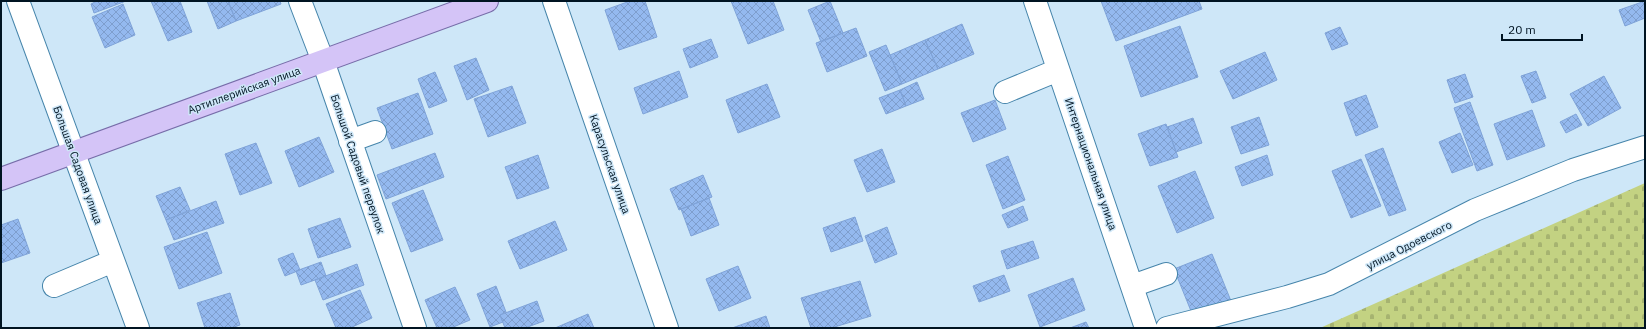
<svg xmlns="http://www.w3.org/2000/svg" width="1646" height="329" viewBox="0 0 1646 329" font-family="'IBM Plex Sans',sans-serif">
  <defs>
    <pattern id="cemetery-stones" width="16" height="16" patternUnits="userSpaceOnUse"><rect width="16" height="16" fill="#c3d282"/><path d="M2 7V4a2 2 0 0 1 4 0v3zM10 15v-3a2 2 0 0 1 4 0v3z" fill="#a6b370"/></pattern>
    <pattern id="building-cross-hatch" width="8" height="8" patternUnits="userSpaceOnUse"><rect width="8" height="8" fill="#94b9ef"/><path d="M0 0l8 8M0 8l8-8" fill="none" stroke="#7e9ecd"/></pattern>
  </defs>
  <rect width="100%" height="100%" fill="#cee7f8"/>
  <path fill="url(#cemetery-stones)" d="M1645,183V328H1320Z"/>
  <path fill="url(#building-cross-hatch)" stroke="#7fa3d8" d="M97,1H126L94,13L91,4Z
    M151,1H180L192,32L168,41Z
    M207,1H228L236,21L218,29Z
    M228,1H280L281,4L236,21Z
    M630,1H645L657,37L619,50L605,10Z
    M731,1H773L784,30L748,44Z
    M830,1L843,33L821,42L808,10Z
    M1101,1H1199L1202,9L1116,41Z
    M1645,1V18L1625,26L1619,10Z
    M123,4L135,35L105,48L92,17Z
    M962,24L974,54L938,69L925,40Z
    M1180,26L1198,77L1141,97L1124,46Z
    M1340,27L1348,44L1332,50L1325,33Z
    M856,28L867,56L827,72L816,43Z
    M711,39L718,57L690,68L683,49Z
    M925,40L938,69L902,84L890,55Z
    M886,45L902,84L885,91L869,52Z
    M1265,52L1277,80L1233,99L1220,71Z
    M476,58L489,90L467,100L454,66Z
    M679,71L688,97L643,114L634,88Z
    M1536,71L1546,98L1532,103L1521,76Z
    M435,72L447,101L429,108L418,79Z
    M1465,74L1473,97L1455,103L1447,80Z
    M1604,76L1621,108L1588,126L1570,94Z
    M917,82L924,99L906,106L900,90Z
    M767,84L780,117L738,133L726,100Z
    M512,86L526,123L488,137L474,99Z
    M900,90L906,106L886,114L879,98Z
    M418,93L433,134L392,149L377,108Z
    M1366,95L1378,127L1356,136L1344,103Z
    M995,100L1006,129L973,142L961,113Z
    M1470,102L1493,165L1477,171L1454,108Z
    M1532,110L1545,146L1507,160L1494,124Z
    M1576,114L1582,125L1566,133L1560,122Z
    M1259,117L1269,145L1241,154L1231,127Z
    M1193,118L1202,143L1176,152L1167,127Z
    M1166,124L1178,157L1150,166L1138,134Z
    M1460,133L1473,165L1452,173L1439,142Z
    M319,137L334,172L299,187L285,151Z
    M256,143L272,183L240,195L225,154Z
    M1383,148L1406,210L1389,216L1365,155Z
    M882,149L895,182L867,192L854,160Z
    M435,153L444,177L386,199L377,175Z
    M538,155L549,188L517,199L505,167Z
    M1267,155L1273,175L1242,186L1235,167Z
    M1008,156L1025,200L1003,209L986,165Z
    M1361,159L1381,206L1351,218L1332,171Z
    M1195,171L1214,218L1177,233L1158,186Z
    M703,175L712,197L679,210L670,189Z
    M180,187L190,210L166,220L156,196Z
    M423,190L443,240L411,252L392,203Z
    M709,198L719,225L691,236L681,209Z
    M216,201L224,223L174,240L166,220Z
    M1023,206L1028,220L1008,228L1002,215Z
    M855,217L863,241L831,252L823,228Z
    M340,218L351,247L318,258L308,229Z
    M18,219L30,253L1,263V225Z
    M555,221L567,250L520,269L508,241Z
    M887,227L897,254L875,263L865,236Z
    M207,232L222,273L179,289L164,247Z
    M1033,241L1039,258L1007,269L1001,251Z
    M293,253L300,270L285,276L278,259Z
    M1212,254L1231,301L1193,316L1174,269Z
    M321,262L326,276L301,285L296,271Z
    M357,264L364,285L323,300L315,280Z
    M738,266L751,298L719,311L706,279Z
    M1004,275L1010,291L979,302L973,286Z
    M1073,278L1085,310L1040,327L1028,295Z
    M860,281L871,316L831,328H811L801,298Z
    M496,286L506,312L500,315L503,322L490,327L477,294Z
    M455,287L470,320L451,328H437L425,300Z
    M360,290L372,318L350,328H336L326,304Z
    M230,293L240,325L231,328H205L197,303Z
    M537,301L544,321L525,328H505L500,315Z
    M588,314L594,328H555Z
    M766,316L770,328H732Z
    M1086,322L1089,328H1070Z"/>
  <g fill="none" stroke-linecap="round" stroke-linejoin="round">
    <g stroke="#4685ab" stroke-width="24">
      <path id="minor" d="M18,1L138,328
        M300,1L323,61L415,328
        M554,1L667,328
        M1035,1L1146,328
        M1005,92L1058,70
        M350,141L375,132
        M54,286L113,261
        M1132,286L1166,274
        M1167,328L1287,297L1329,284L1475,210L1573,170L1645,147"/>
    </g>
    <g stroke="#776da9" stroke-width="24">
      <path id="major" d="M1,179L487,1"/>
    </g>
    <use href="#minor" stroke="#fff" stroke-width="22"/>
    <use href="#major" stroke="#d4c4f7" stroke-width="22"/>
  </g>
  <g text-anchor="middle" stroke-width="3" stroke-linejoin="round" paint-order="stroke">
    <g font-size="11" fill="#001422" stroke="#cee7f8">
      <text transform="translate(244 90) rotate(-20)" y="4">Артиллерийская улица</text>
      <text transform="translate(358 164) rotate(71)" y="4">Большой Садовый переулок</text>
      <text transform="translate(610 164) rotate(71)" y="4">Карасульская улица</text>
      <text transform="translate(1091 164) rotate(71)" y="4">Интернациональная улица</text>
      <text transform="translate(78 165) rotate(70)" y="4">Большая Садовая улица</text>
      <text transform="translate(1409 245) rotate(-27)" y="4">улица Одоевского</text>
    </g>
  </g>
  <rect width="1646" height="329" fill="none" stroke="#001422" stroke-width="4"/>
  <path d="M1502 34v6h80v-6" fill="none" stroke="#001422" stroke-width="2"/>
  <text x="1508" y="34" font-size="12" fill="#001422" stroke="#cee7f8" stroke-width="3" paint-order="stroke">20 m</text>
</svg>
